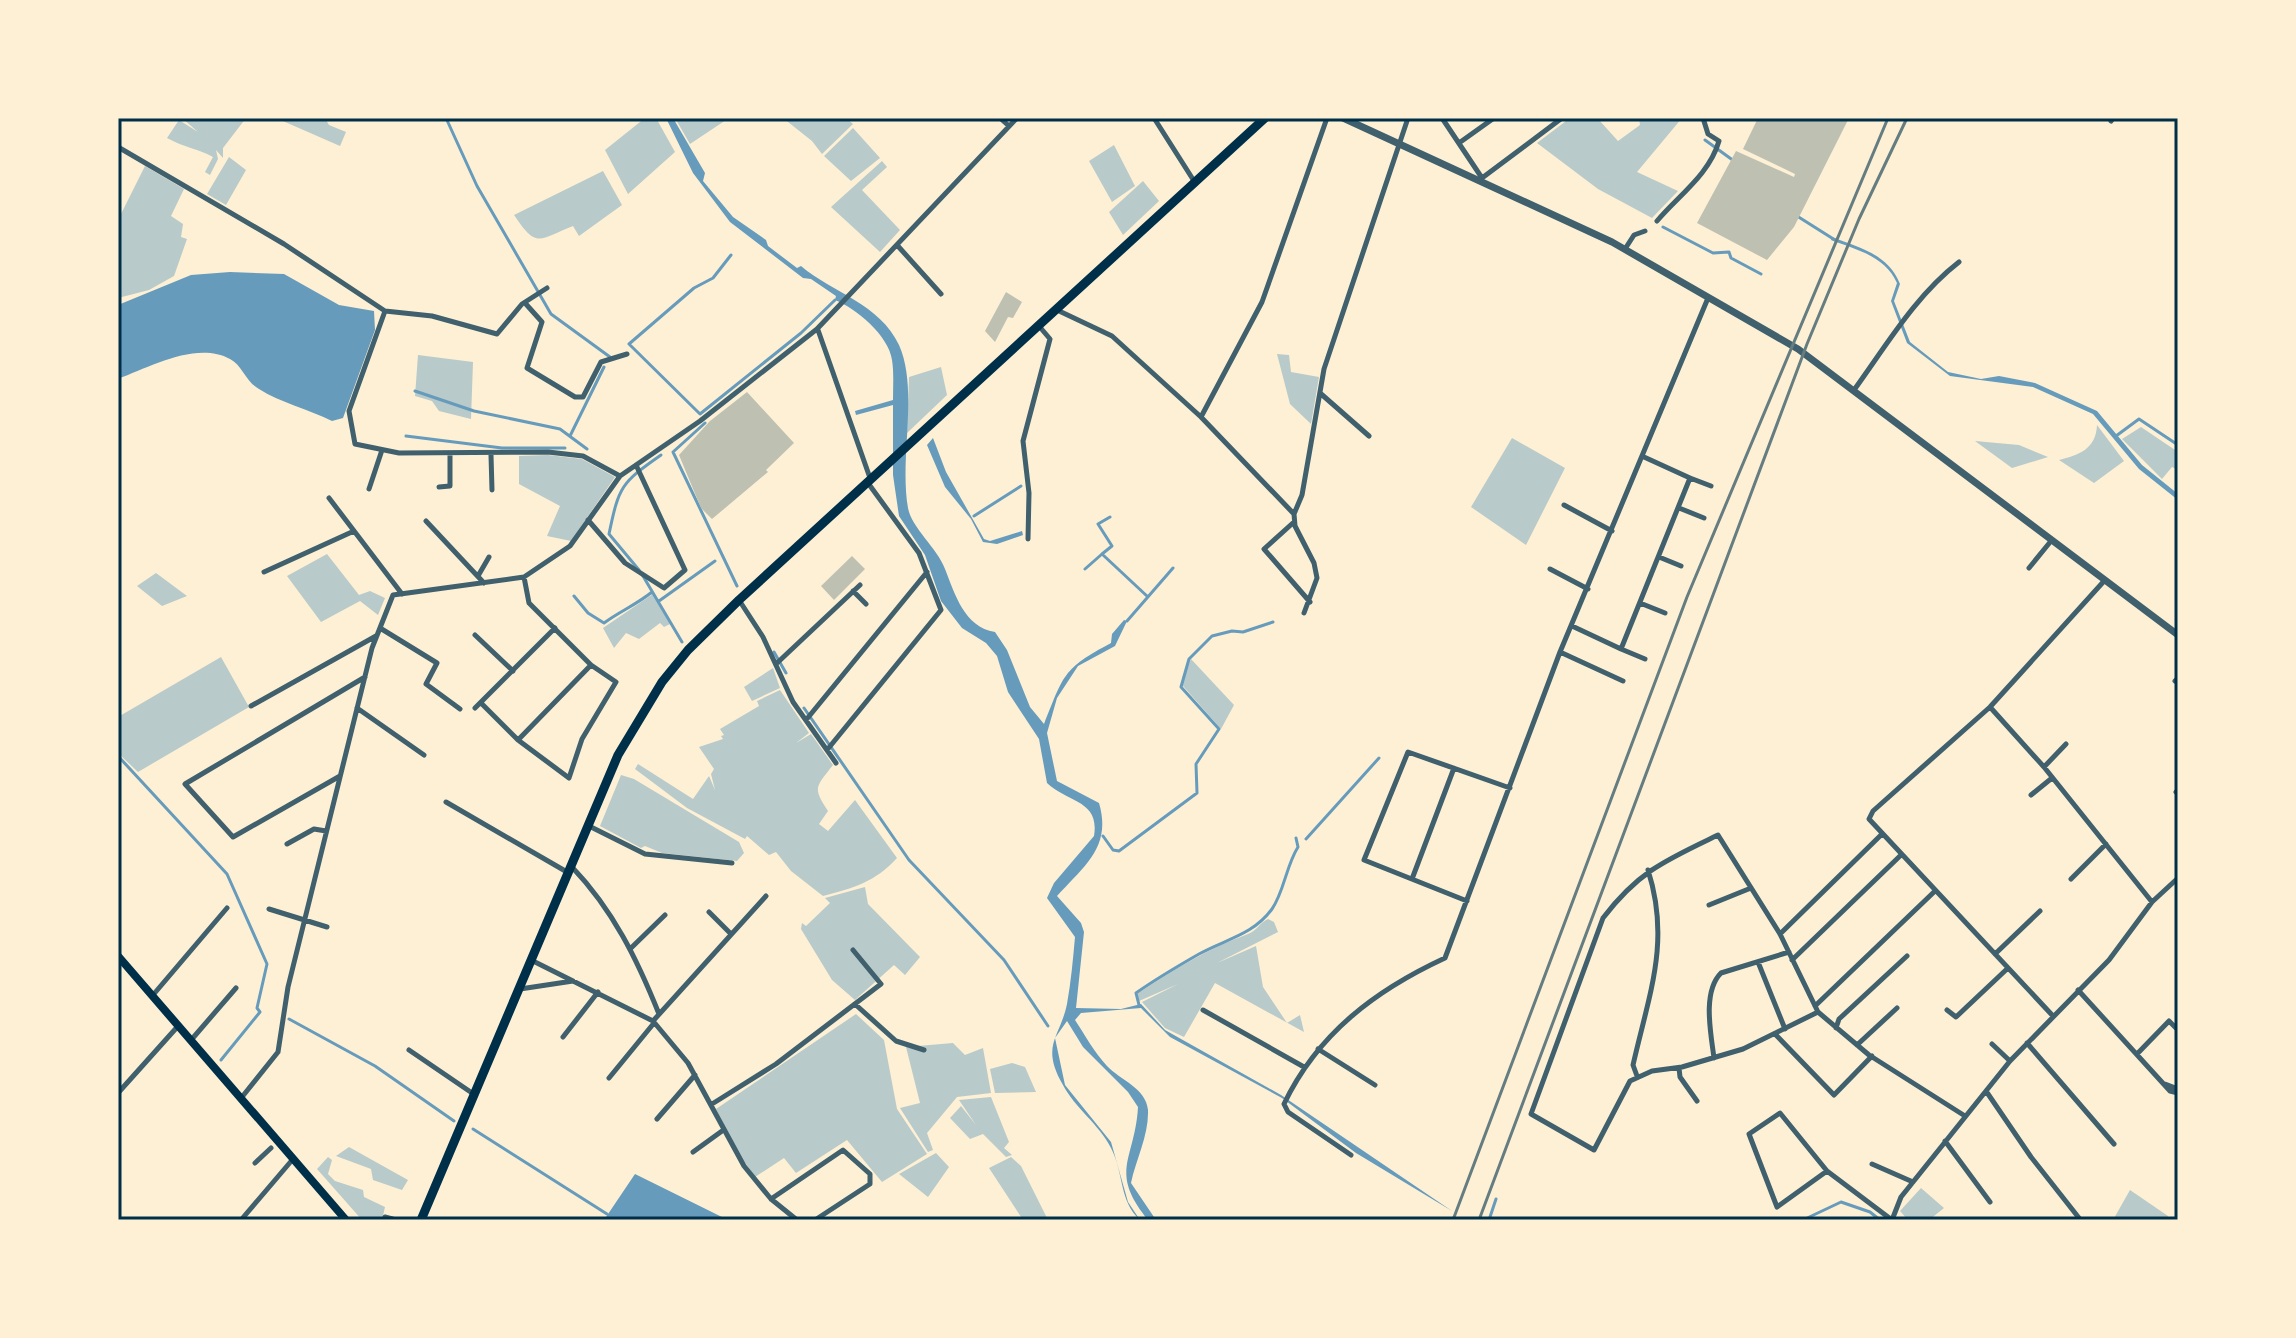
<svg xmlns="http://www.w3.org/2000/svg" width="2296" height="1338" viewBox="0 0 2296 1338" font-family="'DM Sans',sans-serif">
  <rect width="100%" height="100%" fill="#fdf0d5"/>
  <path fill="#b9caca" d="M182,118H246L223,148V158L216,150L218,159L210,175L205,172L213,157C197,148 185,148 167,138L179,120L198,132Z
    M276,118H325L329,125L346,132L340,146Z
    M645,118H656L675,152L628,194L605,150Z
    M675,118H729L690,144Z
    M783,118H846L853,124L822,154L812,141Z
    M1570,118L1599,120L1618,141L1640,125L1639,118H1682L1637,172L1678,191L1652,218L1598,189L1537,143Z
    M853,128L880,158L851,181L824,156Z
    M1114,145L1135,186L1112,202L1089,161Z
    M229,157L246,170L226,205L207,194Z
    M882,161L887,167L862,190L900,230L880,252L831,207Z
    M145,166L184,189L171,216L183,224L181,237L187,239L174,276L149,290L118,298V220Z
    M603,171L622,205L579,236L573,226C538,240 537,249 514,215Z
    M1143,181L1159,201L1123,235L1109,212Z
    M1277,354L1289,355L1291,372L1319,377L1311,424L1290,404Z
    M418,355L473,362L471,419L439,411L432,401L415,396Z
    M941,367L947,395L907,433L909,377Z
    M2097,425L2124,461L2094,483L2059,460C2079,455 2096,449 2097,425Z
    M2141,427L2178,452V470L2172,467L2162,479L2122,439Z
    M1512,438L1565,468L1526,545L1471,507Z
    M1975,441L2019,445L2048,457L2012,468Z
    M548,455L582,459L615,477L571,541L547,536L560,506L519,484V456Z
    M327,554L359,595L370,591L385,598L378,615L360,601L321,622L287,576Z
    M156,573L187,596L162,606L137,586Z
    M653,594L670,624L664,627L660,623L639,639L626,633L614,648L603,628Z
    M221,657L249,707L138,772L118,753V717Z
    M1191,659L1234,705L1221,729L1183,686L1182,678Z
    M773,668L780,688L752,701L744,687Z
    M780,690L809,733L796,743L811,734L833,765C816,787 812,787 828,811L819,824L828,831L855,800L897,858C875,882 854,888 823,896L791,871L776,852L769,855L747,836L745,839L687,808L635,769L638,764L693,799L709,776L715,790L711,774L714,769L699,747L723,739L721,736L724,735L720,729L759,706L757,701Z
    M621,775L634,779L739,842L744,853L737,861L662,853L645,846L641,848L600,826Z
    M865,887L868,904L920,957L905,975L894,965L855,1000L832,980L801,929L802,923L806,926L830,903L825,898Z
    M1268,919L1274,922L1278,932L1217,963L1256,946L1263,987L1287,1023L1300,1015L1304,1032L1215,983L1184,1037L1165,1028L1142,1002L1178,984L1139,1001L1137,994C1171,971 1209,948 1248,934C1257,931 1260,922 1268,919Z
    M856,1014L884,1040L897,1109L927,1154L882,1182L847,1140L796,1173L784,1158L755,1177L734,1147L716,1109Z
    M953,1043L965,1055L983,1048L991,1093L957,1097L927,1133L933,1150L928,1152L900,1108L920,1103L906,1047Z
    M1012,1063L1025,1067L1036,1092L995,1093L990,1069Z
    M991,1097L1009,1142L1004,1148L1012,1155L1006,1157L983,1134L970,1139L950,1118L961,1106L976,1125L959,1100Z
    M349,1147L408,1180L402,1190L373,1180L371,1169L336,1156Z
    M936,1153L949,1167L928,1197L899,1174Z
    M328,1157L332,1160L328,1174L335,1181L363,1190L364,1197L385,1207L382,1220H362L317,1169Z
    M1011,1157L1021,1166L1048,1220H1023L989,1168Z
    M1921,1188L1944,1208L1929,1220H1908L1900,1211Z
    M2130,1190L2168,1216L2167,1220H2113Z"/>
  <path fill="#669bbc" d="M666,118H673L705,173L703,181L733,217L766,240L768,246L797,268L801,266C833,293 880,304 899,345C919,390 899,458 908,508C911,527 938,549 945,569C955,594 964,627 995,632L1007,650L1030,707L1044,724C1064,675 1062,669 1111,643L1112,634L1124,620L1127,621L1115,646L1078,666L1057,698L1047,733L1057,781L1099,803C1112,847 1084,866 1057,896L1081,923L1084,932L1076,1008L1121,1009L1141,1004L1165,1030L1281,1095L1452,1211L1356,1153L1282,1098L1170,1037L1141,1008L1081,1013L1075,1020C1085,1035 1094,1052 1107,1066C1120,1080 1146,1088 1148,1110C1149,1135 1136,1159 1131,1183L1156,1220H1148C1108,1171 1135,1160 1138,1107L1128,1092L1083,1047L1067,1021L1055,1038L1065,1085L1111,1142L1128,1202L1140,1220C1119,1201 1124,1173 1111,1148C1099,1124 1075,1108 1063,1085C1040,1045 1060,1038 1067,1004C1071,982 1073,959 1075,937L1047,898L1054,883L1094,836C1100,800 1068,803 1047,783L1039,739L1008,692L997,656L986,643L962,628L941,601L925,555L899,516L893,475V405L856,415L855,411L893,400C893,387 894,372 892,360C889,336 856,308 835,300L836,296L811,279L803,278L730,222L693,173Z
    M1832,237C1860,248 1888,254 1900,284L1894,301L1910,342L1948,372L1981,379L1999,376L2035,383L2097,411L2142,465L2178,494V500L2139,469L2093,414L2033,387L1950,376L1907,343L1891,301L1897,283C1885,256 1857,250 1831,240Z
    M230,272L284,274L339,305L374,311L375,330L343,418L332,421C308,409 281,403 259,389C246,382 242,365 230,359C196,341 150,367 118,379V305L191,275Z
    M933,438L946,472L984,539L990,541L1022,531L1023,535L997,544L983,542L971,519L945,487L927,445Z
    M635,1174L728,1220H604Z"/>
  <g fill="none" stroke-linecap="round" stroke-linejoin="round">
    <path stroke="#669bbc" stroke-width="3" d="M446,118L477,186L551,314L610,357
      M1705,140L1734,161
      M1797,216L1835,240
      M1663,227L1713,253L1729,252L1731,258L1761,274
      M731,255L713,278L694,288L629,344L700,414L801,333L835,300
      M415,391L474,411L560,429L587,449
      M705,423L673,452L737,586
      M406,436L502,448H565
      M570,436L604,367
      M2116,436L2139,419L2178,445
      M974,516L1021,486
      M1110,517L1098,524L1112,546L1102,554L1148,597
      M1085,569L1102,554
      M639,570L609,534C619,486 621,483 661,455
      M643,576L682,642
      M574,596L588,613L604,623C620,611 636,605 652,592
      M659,601L715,561
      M1127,621L1173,568
      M774,652L786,673
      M804,708L909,860L1004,960L1048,1026
      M118,756L227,874L267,964L257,1008L260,1012L221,1060
      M1103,836L1113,850L1119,851L1197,793L1196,764L1219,729L1181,687L1189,659L1212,636L1232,631L1243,632L1273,622
      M1306,839L1379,758
      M1139,1005L1136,993C1156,979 1178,966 1199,954C1226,939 1253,935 1272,909C1284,892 1286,866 1298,847L1296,838
      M289,1019L375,1066L454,1121
      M473,1129L607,1214
      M118,1218L120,1220
      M1489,1220L1496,1199
      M1803,1220L1841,1202L1870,1212L1880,1220"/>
  </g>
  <path fill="#bec0b2" d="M1758,118H1849L1794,227L1767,260L1697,223L1736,151L1794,177L1795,174L1743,149Z
    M1006,292L1022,302L1013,318L1008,317L995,342L985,331Z
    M747,392L794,443L766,470L768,472L712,519L701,508L679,455L710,421Z
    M852,556L865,569L834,600L821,586Z"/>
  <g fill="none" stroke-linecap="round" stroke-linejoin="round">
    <path stroke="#3f606c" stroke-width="5" d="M1000,118L1009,126
      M1154,118L1194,181
      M1442,118L1482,178
      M2111,121L2113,118
      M1459,143L1494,118
      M118,147L284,244L385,311L349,411L355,444L399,453L548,452L583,456L620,476
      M1482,178L1562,118
      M1657,221C1679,195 1709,175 1719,141L1708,134L1703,118
      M897,245L941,294
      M1625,249L1634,235L1645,231
      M525,303L542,322L527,368L575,397H583L601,362L627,354
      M1057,310L1112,336L1201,417L1294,514
      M385,311L432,316L497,334L522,304L547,288
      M818,330L870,478
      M1854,390C1886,346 1915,296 1959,262
      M1320,393L1369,436
      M1201,417L1262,302L1327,118
      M491,455L492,490
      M1690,478L1711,486
      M439,487L450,486V454
      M369,489L382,450
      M329,498L402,594
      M1564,505L1612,531
      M1679,508L1704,518
      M588,520L625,563L664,588L685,570L636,465
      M426,521L484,583
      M1294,522L1264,549L1310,602
      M1028,539L1029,493L1023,441L1050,339L1039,326
      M1659,557L1681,566
      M2029,568L2051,541
      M1550,569L1588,589
      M264,572L354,531
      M478,576L489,557
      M853,591L866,604
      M739,600L763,637L793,702L836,763
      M1640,603L1665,613
      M1304,613L1317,578L1314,563L1295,526L1294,514L1302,495L1324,369L1408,118
      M1572,626L1621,649L1690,478L1644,457
      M380,628L437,663L426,684L460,709
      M475,635L513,671
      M1621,649L1645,659
      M1560,652L1623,681
      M776,664L860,585
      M2175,681L2178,678
      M481,703L518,740L591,665L529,603L524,577
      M251,706L376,636
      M1990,707L2044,767L2152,902
      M357,708L424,755
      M475,708L555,628
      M806,720L927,572
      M518,740L569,778L582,739L616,682L591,665
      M827,750L941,610L919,553L868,483
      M2044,767L2066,744
      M340,776L233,837L185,784L365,677
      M2176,792L2178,794
      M2031,795L2052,778
      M446,802L567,872
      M589,826L645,854L732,863
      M287,844L314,829L326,831
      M572,867C613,910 637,959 659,1014
      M1412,879L1454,768
      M2071,879L2106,844
      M1467,901L1364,860L1408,752L1510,788
      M1709,905L1751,888
      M269,909L327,927
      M709,912L730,933
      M1780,934L1881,835
      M630,949L665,915
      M1995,954L2040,911
      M531,960L653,1021L688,1063L744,1166L771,1199L797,1220
      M1792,960L1901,855
      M1758,962L1785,1029
      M520,989L573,981
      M2078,990L2170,1091L2178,1093
      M153,995L227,908
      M856,1005L896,1041L924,1050
      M1815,1006L1935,891
      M1203,1010L1304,1067
      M1947,1010L1956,1017L2008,968
      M1818,1012L1743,1049L1682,1067L1652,1071L1630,1081L1594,1150L1531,1114L1603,918C1639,871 1666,860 1718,835L1780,934L1818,1012L1869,1055L1965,1116
      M2053,1016L1869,819L1873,811L1990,707L2105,580
      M653,1021L766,896
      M1836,1028L1839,1019L1907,956
      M1775,1034L1834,1095L1872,1056
      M563,1037L598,992
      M192,1039L236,988
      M2027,1043L2114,1144
      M1992,1044L2010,1061
      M1857,1045L1897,1008
      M1318,1049L1375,1085
      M409,1050L475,1095
      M2137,1054L2169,1021L2176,1028
      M1714,1058C1711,1034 1702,992 1721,973L1789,952
      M1679,1068L1680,1077L1697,1101
      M1637,1076L1633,1065C1649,994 1671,942 1648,870
      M609,1078L654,1023
      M2165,1084L2178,1089
      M1986,1091L2031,1157L2079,1218
      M118,1093L179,1025
      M242,1097L278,1052L288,987L372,648L393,595L524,577L570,546L620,476L700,421L817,329L1017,118
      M712,1104L776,1064L881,984L853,950
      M657,1119L695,1075
      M1945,1141L1990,1202
      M693,1152L722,1131
      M1351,1155L1288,1112L1284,1104C1318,1033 1376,990 1445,958L1560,652L1708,298
      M255,1163L271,1148
      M1872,1164L1913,1182
      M1827,1171L1777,1207L1749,1134L1780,1113L1827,1171L1892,1220L1901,1197L2010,1061L2109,960L2152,902L2178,878
      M771,1199L843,1150L870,1174V1184L815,1220
      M385,1217L396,1220
      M241,1220L293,1159"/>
    <path stroke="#3f606c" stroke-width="7" d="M1343,118L1612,242L1798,349L2178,635"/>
    <path stroke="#003049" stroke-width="8" d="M118,956L346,1220"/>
    <path stroke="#003049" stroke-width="9" d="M421,1220L618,755L662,682L688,650L739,600L1265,118"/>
    <path stroke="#657d81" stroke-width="3" d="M1453,1220L1687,597L1888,118
      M1479,1220L1807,344L1859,219L1907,118"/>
  </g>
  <rect width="2296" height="1338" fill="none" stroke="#fdf0d5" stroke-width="240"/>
  <rect x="120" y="120" width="2056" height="1098" fill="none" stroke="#003049" stroke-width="3"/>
</svg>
